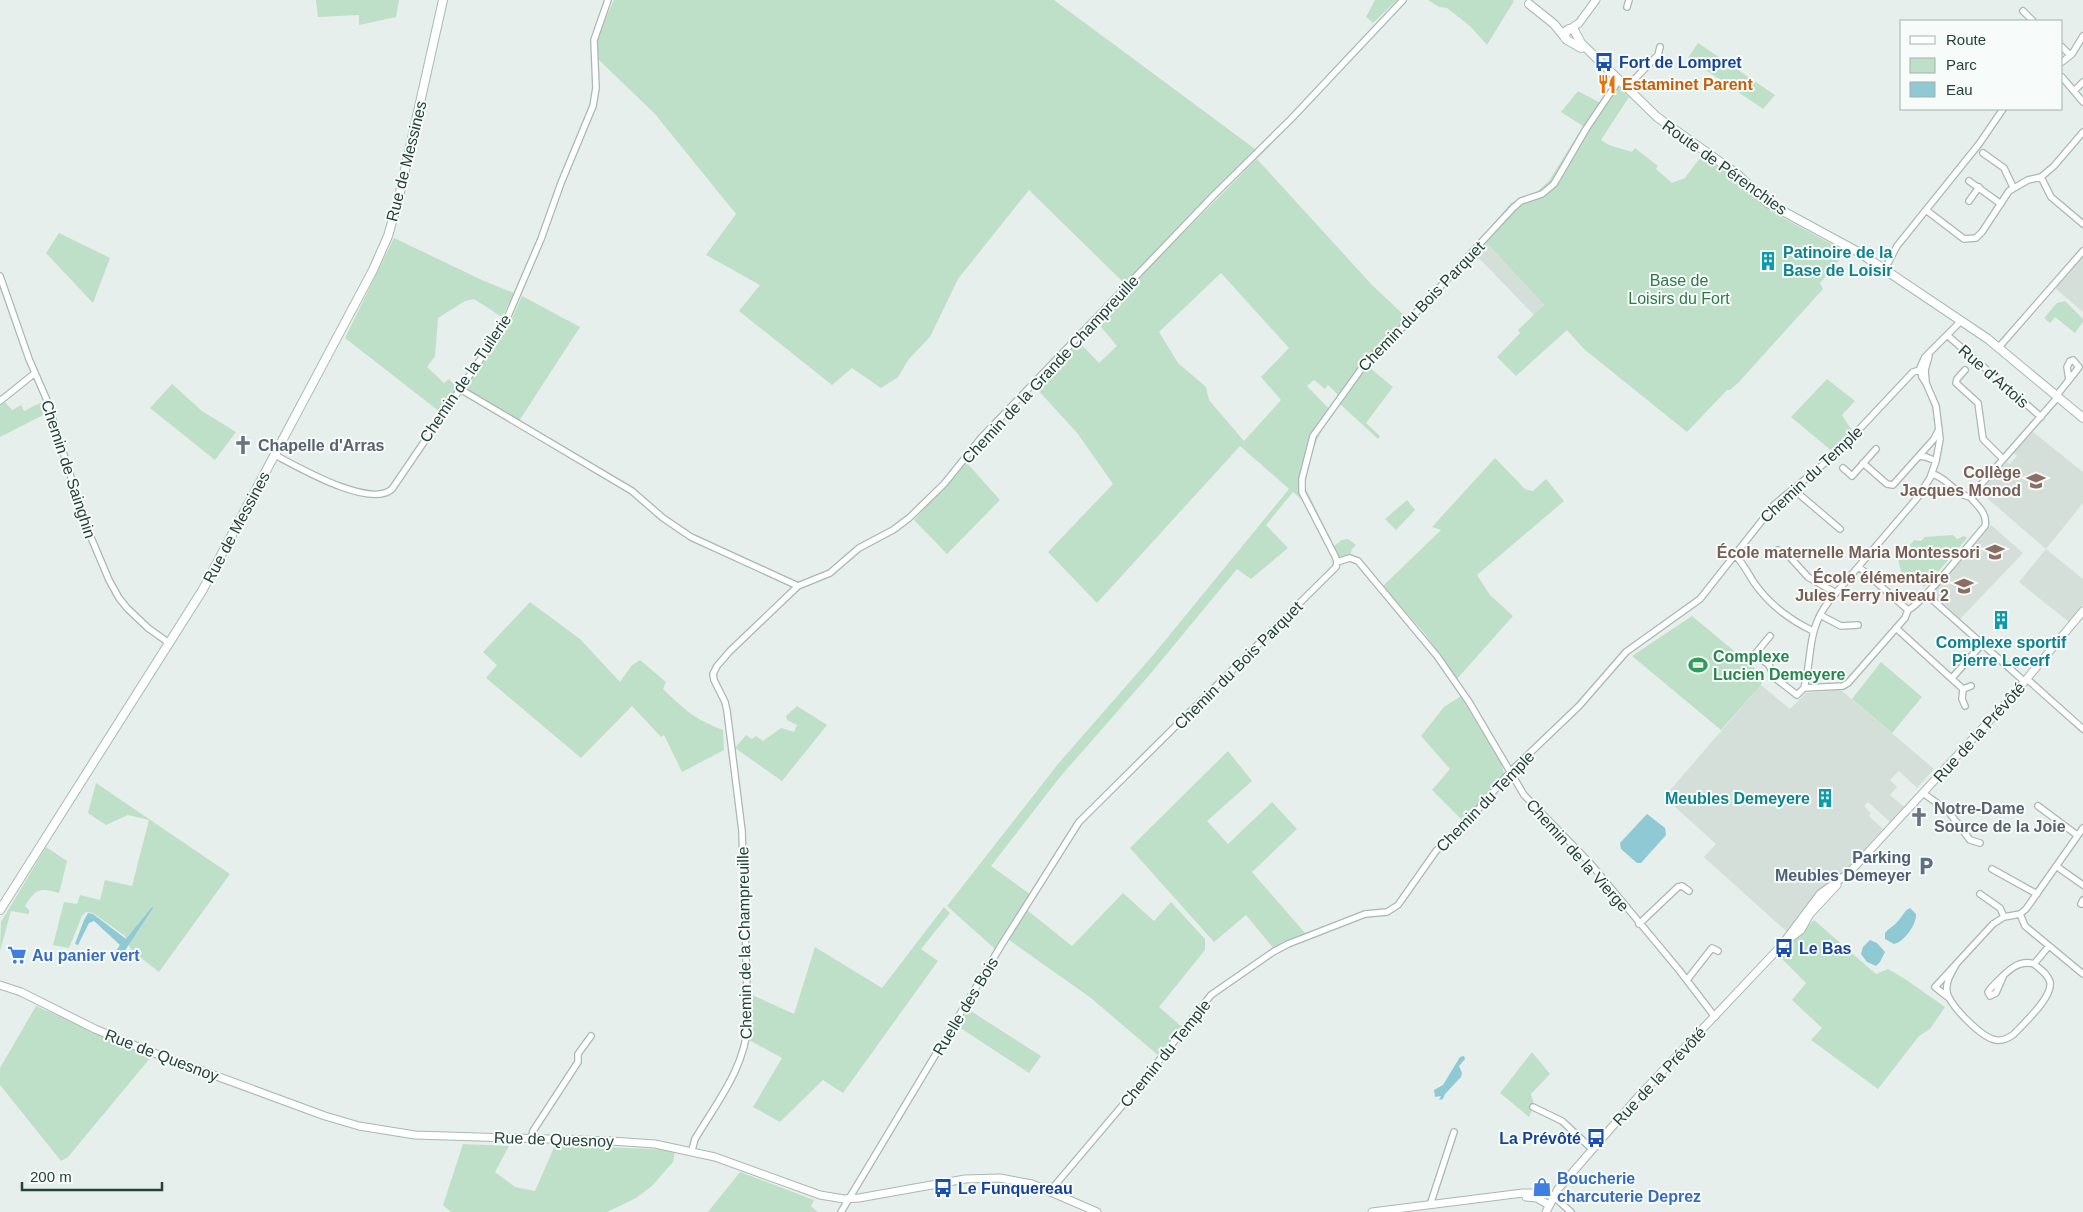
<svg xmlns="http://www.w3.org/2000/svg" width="2083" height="1212" viewBox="0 0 2083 1212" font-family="Helvetica,sans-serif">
  <rect width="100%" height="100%" fill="#e6efeb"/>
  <path fill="#d4dfda" d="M1482,238L1544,305L1534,315L1471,250Z
    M2083,256V312L2055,288Z
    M2033,432L2083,472V503L2046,549L2083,579V605L2069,622L2019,582L2046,549L1980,492L2007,462L2010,464L2017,456L2014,453Z
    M1991,525L2023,553L1960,619L1936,597L1935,590Z
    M1761,685L1790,709L1806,693L1841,690L1934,769L1917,788L1899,771L1890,780L1897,787L1890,795L1904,807L1890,822L1868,802L1864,806L1871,813L1869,816L1883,829L1838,878L1822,888L1808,903L1797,922L1787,932L1704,857L1716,844L1664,797Z"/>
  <path fill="#bfe0c8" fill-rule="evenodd" d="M316,0H399L396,17L359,25V15L318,17Z
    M614,0H1054L1255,149L1180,227L1184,232L1257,159L1372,285L1406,317L1402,324L1406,328L1389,344L1385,340L1363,362L1393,387L1366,423L1380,436L1378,439L1340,404L1342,399L1328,385L1325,389L1314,380L1307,386L1333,413C1317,435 1305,462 1306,489L1334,546L1342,540L1348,539L1356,545L1352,549L1350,556L1335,559C1325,538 1312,506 1293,492L1266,525L1288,548L1251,579L1237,569L1151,673L1060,777L991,866L1030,894L995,949L947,906L1058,764L1154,654L1289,489L1240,446L1097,603L1048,552L1113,484L1078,434L1037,389L1078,341L1099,363L1117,346L1096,321L1129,290L1123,282L1029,190L958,279L930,337L909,359L898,377L881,388L852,368L832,385L739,311L760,285L706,255L736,214L655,114L597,58V37ZM1221,273L1289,348L1261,377L1281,400L1244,441L1209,400L1206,387L1178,363L1159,332Z
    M1375,0H1397L1373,23L1366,17Z
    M1428,0H1512L1514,1L1487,45L1470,26L1447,8L1439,7Z
    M1698,43L1775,95L1763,109L1688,58Z
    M1618,87L1629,97L1601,140L1609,145L1632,152L1635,148L1658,166L1656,169L1672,183L1685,178L1703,154L1736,178L1769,210L1846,252L1820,283L1823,289L1738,383L1730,390H1727L1687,432L1584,349L1567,330L1516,376L1497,357L1520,333L1518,330L1544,305L1482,238L1511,203L1537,192L1549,181L1583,126L1561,112L1578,91L1606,106Z
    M59,233L110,258L93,303L46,253Z
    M394,238L484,281L514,293L502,317L474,299L465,301L438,318L435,356L427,367L444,383L449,379L457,388L440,412L345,338Z
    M522,296L580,327L519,421L467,390V384L509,325Z
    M2065,301L2083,319V322L2075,333L2055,317L2050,323L2044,318L2057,303Z
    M1827,379L1855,401L1842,415L1853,432L1833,452L1791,417Z
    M172,384L202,411L236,432L215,460L150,408Z
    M3,400L12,410L21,405L24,411L44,401L49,412L0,437V403Z
    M1495,458L1525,489L1533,491L1546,479L1564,501L1477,575L1490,595L1513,616L1457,679L1425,634L1383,586L1441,530L1432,527Z
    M966,462L1000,500L947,554L914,520Z
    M1407,500L1415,510L1396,530L1385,519Z
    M1953,535L1957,539L1964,536L1967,538L1938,572L1935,570L1934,571L1936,573L1924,587L1909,572L1902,576L1897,555L1900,557L1902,555L1909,556L1913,551L1910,545L1914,540L1921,541L1925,537Z
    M530,602L580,639L620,682L632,665L640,660L666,682L663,689C684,709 694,719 723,730L724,750L682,772L664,735L661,737L632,706L581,758L486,678L497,665L483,652Z
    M1692,616L1763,675L1761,685L1721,730L1632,656Z
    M1881,662L1922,697L1892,733L1852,699Z
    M1461,696L1502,765L1504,774L1464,822L1432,790L1450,769L1421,736L1444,707Z
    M797,706L827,725L782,781L735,748L746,735L752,739L756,736L763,741L781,728L794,732L797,725L787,720L786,716Z
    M1228,751L1252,781L1207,821L1228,844L1272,802L1297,829L1252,872L1306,934L1274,949L1246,915L1214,942L1130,848Z
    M96,783L230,874L159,972L131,950L125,936L93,913L86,912L82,916L69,948L53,945L64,902L77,904L80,895L100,900L105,880L132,886L149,820L128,815L106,825L88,813Z
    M46,847L67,861L59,893C38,887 36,889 25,906L29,910V914L11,911L0,951L1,922Z
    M1123,893L1154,921L1171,902L1205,939V950L1159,1007L1181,1026L1159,1056L1091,998L1009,940L1027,910L1072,946Z
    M944,907L950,913L921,949L938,961L843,1093L823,1080L780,1122L753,1107L782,1058L749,1040L750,994L794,1014L815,947L882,988Z
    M1814,920L1876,974L1888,969L1905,979L1945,1007L1930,1029L1919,1036L1878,1089L1811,1040L1822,1028L1792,1000L1806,983L1778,955Z
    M36,1006L151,1057L68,1157L61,1161L0,1085V1068Z
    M966,1008L1041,1056L1029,1073L956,1025Z
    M1532,1052L1550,1074L1531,1094L1534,1105L1529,1117L1500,1093Z
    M463,1144L509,1146L495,1172L515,1187L535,1191L555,1145L675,1150L673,1162L652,1186L636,1198L607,1212H451L443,1205Z
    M740,1172L814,1200L811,1206L818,1212H708Z"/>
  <path fill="#8ec9d4" d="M1647,814L1665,828L1666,835L1641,863H1637L1621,849L1620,843Z
    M152,907L153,908L122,955L114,963L111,958L120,945L94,921L89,923L78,945L75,944L84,920L88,913L93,914L126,939Z
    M1910,908L1916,914C1917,924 1904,942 1894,944L1885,939V933C1890,927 1894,926 1898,921C1903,916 1904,911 1910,908Z
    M1870,940L1877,943L1885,952L1880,962L1876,966L1867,962L1861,954L1863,947Z
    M1464,1056L1465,1059L1459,1066L1462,1073L1461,1077L1445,1094L1443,1099L1439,1100L1441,1096L1435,1097L1434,1090L1443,1085L1460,1057Z"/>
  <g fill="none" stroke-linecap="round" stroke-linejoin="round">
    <g stroke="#a8b8b2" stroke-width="8">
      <path id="minor" d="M1627,7L1629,0
        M2023,11L2033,21
        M2062,47L2069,54
        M2062,62L2072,54L2083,36
        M2062,77L2083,102
        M1626,88L1658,55L1660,47
        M2074,91L2083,82
        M1983,153L2004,168L2013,187
        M2041,177L2051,197L2083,224
        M1969,181L2001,204
        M1969,201L1979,187
        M1926,210L1964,239L1976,238L1982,232L2009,191L2028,180L2041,177L2054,166L2083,132
        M1885,269L1897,246L1979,144L2003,109
        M0,276L29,359L46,398L87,528L109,580L119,598L127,608L148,628L169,643
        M1947,335L2041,417
        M1999,347L2083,251
        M1965,370L1957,379L1956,383L1978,403L1983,439L2003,459
        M1926,381L1925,370L1929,356
        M460,389L632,491L663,518L691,537L798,586
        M2056,396L2069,380L2067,367L2070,361L2073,360L2079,367L2069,380
        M0,401L35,373
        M275,455C298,467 370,509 392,489L497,335L508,316L541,239L561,183L593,106L596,88L594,40L608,0
        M1919,456L1926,457L1936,461
        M1863,463L1887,484L1893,485L1934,439L1939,429
        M1843,468L1852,476L1876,449
        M1932,474C1947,477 1955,495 1970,497
        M1793,489L1840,529
        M1970,497L2057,398
        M1778,550L1788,555L1808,577L1836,593
        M1735,555C1744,564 1748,574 1755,584C1770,605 1790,620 1813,631
        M1337,562L1350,558L1358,561L1437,656L1469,702L1524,795L1590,863L1679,970L1715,1017
        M1859,567L1908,610
        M1926,594L2025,682
        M1820,615L1841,626L1858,625
        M1896,628L1963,689
        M1755,654L1769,665L1775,678L1797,695L1804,688L1843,686L1848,683L1905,618L1908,610C1921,605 1972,541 1985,526C1988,514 1977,505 1970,497
        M1751,659L1770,636
        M1952,678L1983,643
        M2027,679L2083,729
        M1804,688C1813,655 1806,631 1829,601L1918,497L1930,478L1936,461L1940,439L1936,406L1926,383L1922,377L1920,368L1925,357L1961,321
        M1965,706L1962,699L1963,689L1971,686
        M1923,793L1948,811L1970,840L1980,843
        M2038,806L2077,835
        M2083,828L2026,909L2020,914L2025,926L2083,974
        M2056,866L2083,885
        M1992,869L2037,894
        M1980,894L2000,908L2004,917L2020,914
        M2081,904L2083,900
        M1639,924L1678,887L1682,886L1689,891
        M1957,963C1952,972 1945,982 1947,992C1950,1006 1982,1038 1996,1040C2003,1041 2009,1038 2014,1034C2024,1023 2053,997 2050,982C2048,974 2040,969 2034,964
        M2003,977L1996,993L1990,996L1988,992L1990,989C2002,977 2016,958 2034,964L2049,946
        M1687,980L1712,948L1718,951
        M1949,998L1935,987L1993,924L2004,917
        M1533,1107L1562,1121L1592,1149
        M531,1139L533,1131L578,1062V1054L591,1036
        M692,1150L695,1139C717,1102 745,1068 748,1023L742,831L727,711L725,702L714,680L713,674L717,666L730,651L798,586L830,573L859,548L893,530L909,518L944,484L981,438L1213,196L1291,119L1403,0
        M1050,1191L1138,1087L1211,995L1273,952L1288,944L1365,914L1387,912L1398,905L1436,851L1470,819L1510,772L1579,706L1626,652L1700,599L1775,504L1837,453L1913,372L1920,370
        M1553,1196L1571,1212
        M1430,1205L1454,1132
        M841,1212L1002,944L1079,822L1336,567L1337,562L1335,556L1302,492V479L1313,436L1367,361L1400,330L1513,208L1521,201L1542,194L1554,184L1586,129L1619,80"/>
    </g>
    <g stroke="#a8b8b2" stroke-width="9">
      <path id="tertiary" d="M1570,29L1579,23L1596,0
        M1847,875L2015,693L2083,611
        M1789,939L1801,930L1810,914L1837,885
        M0,985L21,992L95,1029L143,1049L325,1116L359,1126L415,1135L611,1141L655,1144L715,1157L820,1195L844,1199L859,1198L965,1179L1000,1178L1032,1184L1097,1212
        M1526,1197L1537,1198L1549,1205
        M1372,1212L1523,1193H1540L1553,1196
        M1546,1212L1558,1189L1638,1097L1781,946L1820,894L1850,872"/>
    </g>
    <g stroke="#a4bbb3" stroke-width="10">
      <path id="secondary" d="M1529,4L1554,24L1567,40L1581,48
        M1565,38L1566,31L1569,29L1574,30L1581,43L1657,117L1737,174L1768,203L1860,253L1988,339L2083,418
        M0,910L202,591L373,270L388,236L398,201L443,0"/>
    </g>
    <use href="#minor" stroke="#fff" stroke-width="5.5"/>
    <use href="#tertiary" stroke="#fff" stroke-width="7"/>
    <use href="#secondary" stroke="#fff" stroke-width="8"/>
  </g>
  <defs>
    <g id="bus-bare" transform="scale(1.5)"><path d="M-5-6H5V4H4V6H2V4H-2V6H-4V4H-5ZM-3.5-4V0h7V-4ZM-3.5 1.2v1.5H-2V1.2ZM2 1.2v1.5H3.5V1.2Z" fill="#1a4fb4" stroke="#f7fbf9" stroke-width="2.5" paint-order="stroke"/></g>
    <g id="restaurant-bare" transform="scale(1.5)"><path d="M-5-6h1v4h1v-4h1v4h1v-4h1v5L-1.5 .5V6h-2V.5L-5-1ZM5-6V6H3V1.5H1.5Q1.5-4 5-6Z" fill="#e8710a" stroke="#f7fbf9" stroke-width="2.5" paint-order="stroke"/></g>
    <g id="building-bare" transform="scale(1.5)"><path d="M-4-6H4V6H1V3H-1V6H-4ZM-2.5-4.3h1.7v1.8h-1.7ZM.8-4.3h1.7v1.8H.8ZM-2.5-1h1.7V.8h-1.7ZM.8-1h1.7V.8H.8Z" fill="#0f9aa8" stroke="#f7fbf9" stroke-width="2.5" paint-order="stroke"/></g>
    <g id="church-bare" transform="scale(1.5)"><path d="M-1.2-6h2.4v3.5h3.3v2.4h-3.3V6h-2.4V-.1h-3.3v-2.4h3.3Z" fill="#6b7280" stroke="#f7fbf9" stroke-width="2.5" paint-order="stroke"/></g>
    <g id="school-bare" transform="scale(1.5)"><path d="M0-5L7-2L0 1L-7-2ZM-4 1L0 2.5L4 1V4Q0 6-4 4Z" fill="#8d6e63" stroke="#f7fbf9" stroke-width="2.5" paint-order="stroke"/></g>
    <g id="stadium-bare" transform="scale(1.5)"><path d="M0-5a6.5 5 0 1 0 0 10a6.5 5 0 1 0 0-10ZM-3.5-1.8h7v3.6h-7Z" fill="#2e9e5b" stroke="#f7fbf9" stroke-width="2.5" paint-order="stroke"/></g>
    <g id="parking-bare" transform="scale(1.5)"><path d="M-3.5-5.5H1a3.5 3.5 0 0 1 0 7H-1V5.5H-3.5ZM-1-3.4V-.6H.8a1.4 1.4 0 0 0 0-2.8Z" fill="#5c6f8a" stroke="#f7fbf9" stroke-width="2.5" paint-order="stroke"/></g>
    <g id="supermarket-bare" transform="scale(1.5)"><path d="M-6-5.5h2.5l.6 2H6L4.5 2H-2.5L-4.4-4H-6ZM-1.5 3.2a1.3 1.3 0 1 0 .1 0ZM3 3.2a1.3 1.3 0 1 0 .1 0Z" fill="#3f7fe0" stroke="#f7fbf9" stroke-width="2.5" paint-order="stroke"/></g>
    <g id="shop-bare" transform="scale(1.5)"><path d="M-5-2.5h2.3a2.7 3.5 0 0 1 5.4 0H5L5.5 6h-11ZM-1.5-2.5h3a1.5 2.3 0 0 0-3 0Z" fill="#3f7fe0" stroke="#f7fbf9" stroke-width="2.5" paint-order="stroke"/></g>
  </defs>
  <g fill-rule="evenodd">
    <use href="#bus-bare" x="1604" y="62"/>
    <use href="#restaurant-bare" x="1607" y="84"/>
    <use href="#building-bare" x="1768" y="261"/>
    <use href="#church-bare" x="243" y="445"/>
    <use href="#school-bare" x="2036" y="481"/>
    <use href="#school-bare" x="1995" y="552"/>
    <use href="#school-bare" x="1964" y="586"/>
    <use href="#building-bare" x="2001" y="620"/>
    <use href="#stadium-bare" x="1698" y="665"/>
    <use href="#building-bare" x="1825" y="798"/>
    <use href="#church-bare" x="1919" y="817"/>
    <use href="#parking-bare" x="1926" y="866"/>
    <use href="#bus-bare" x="1784" y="948"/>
    <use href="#supermarket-bare" x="17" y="955"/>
    <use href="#bus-bare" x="1596" y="1138"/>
    <use href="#shop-bare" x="1542" y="1187"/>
    <use href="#bus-bare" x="943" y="1188"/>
  </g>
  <g text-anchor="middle" stroke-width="4" stroke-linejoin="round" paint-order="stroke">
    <g font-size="16" font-weight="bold" fill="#164399" stroke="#f7fbf9" text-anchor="start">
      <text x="1619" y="68">Fort de Lompret</text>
      <text x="1799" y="954">Le Bas</text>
      <text x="1581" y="1144" text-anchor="end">La Prévôté</text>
      <text x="958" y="1194">Le Funquereau</text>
    </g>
    <g font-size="16" font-weight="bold" fill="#c56008" stroke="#f7fbf9" text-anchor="start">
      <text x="1622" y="90">Estaminet Parent</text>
    </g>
    <g font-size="16" fill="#24423a" stroke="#f7fbf9">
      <text transform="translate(406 161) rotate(-76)" y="6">Rue de Messines</text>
      <text transform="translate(1725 167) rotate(36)" y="6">Route de Pérenchies</text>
      <text transform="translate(1421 306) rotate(-46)" y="6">Chemin du Bois Parquet</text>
      <text transform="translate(1050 369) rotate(-47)" y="6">Chemin de la Grande Champreuille</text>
      <text transform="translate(1994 376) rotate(41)" y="6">Rue d'Artois</text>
      <text transform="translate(465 378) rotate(-56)" y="6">Chemin de la Tuilerie</text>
      <text transform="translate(69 469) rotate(72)" y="6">Chemin de Sainghin</text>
      <text transform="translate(1811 474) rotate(-43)" y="6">Chemin du Temple</text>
      <text transform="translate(236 527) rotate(-62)" y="6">Rue de Messines</text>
      <text transform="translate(1238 665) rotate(-45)" y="6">Chemin du Bois Parquet</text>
      <text transform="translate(1979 732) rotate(-48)" y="6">Rue de la Prévôté</text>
      <text transform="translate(1485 801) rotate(-46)" y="6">Chemin du Temple</text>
      <text transform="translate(1578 855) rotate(48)" y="6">Chemin de la Vierge</text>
      <text transform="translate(744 943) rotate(-91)" y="6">Chemin de la Champreuille</text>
      <text transform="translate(965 1006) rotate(-59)" y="6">Ruelle des Bois</text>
      <text transform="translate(1165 1053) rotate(-51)" y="6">Chemin du Temple</text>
      <text transform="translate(162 1055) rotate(21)" y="6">Rue de Quesnoy</text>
      <text transform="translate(1659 1076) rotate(-47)" y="6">Rue de la Prévôté</text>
      <text transform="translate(554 1139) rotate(2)" y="6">Rue de Quesnoy</text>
    </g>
    <g font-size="16" font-weight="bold" fill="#0d838f" stroke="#f7fbf9" text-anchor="start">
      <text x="1783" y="258">Patinoire de la<tspan x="1783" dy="18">Base de Loisir</tspan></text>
      <text x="2001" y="648" text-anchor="middle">Complexe sportif<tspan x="2001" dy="18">Pierre Lecerf</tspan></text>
      <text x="1810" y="804" text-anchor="end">Meubles Demeyere</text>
    </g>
    <g font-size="16" fill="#2d7a4b" stroke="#f7fbf9">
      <text x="1679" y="286">Base de<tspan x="1679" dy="18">Loisirs du Fort</tspan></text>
    </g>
    <g font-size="16" font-weight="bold" fill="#5b616d" stroke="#f7fbf9" text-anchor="start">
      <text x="258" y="451">Chapelle d'Arras</text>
      <text x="1934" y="814">Notre-Dame<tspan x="1934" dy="18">Source de la Joie</tspan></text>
    </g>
    <g font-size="16" font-weight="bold" fill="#785e54" stroke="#f7fbf9" text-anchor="end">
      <text x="2021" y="478">Collège<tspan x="2021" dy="18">Jacques Monod</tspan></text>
      <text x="1980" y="558">École maternelle Maria Montessori</text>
      <text x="1949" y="583">École élémentaire<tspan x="1949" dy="18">Jules Ferry niveau 2</tspan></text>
    </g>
    <g font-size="16" font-weight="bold" fill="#27864d" stroke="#f7fbf9" text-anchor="start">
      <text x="1713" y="662">Complexe<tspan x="1713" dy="18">Lucien Demeyere</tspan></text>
    </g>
    <g font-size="16" font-weight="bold" fill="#4e5e75" stroke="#f7fbf9" text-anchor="end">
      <text x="1911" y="863">Parking<tspan x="1911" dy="18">Meubles Demeyer</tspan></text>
    </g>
    <g font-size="16" font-weight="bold" fill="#366cbe" stroke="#f7fbf9" text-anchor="start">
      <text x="32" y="961">Au panier vert</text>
      <text x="1557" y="1184">Boucherie<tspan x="1557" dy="18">charcuterie Deprez</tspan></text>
    </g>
  </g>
  <rect x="1900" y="20" width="162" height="90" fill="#f7fbf9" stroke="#a3b1ad"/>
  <rect x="1910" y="36" width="25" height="8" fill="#ffffff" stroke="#a3b1ad"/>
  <text x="1946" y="45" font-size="15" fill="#24423a">Route</text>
  <rect x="1910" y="58" width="25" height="15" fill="#bfe0c8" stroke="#a3b1ad"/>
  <text x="1946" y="70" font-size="15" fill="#24423a">Parc</text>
  <rect x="1910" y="82" width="25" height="15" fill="#8ec9d4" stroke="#a3b1ad"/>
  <text x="1946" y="95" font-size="15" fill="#24423a">Eau</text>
  <path d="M22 1182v8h140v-8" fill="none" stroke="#24423a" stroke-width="2.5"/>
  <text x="30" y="1182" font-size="15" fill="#24423a" stroke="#f7fbf9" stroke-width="4" paint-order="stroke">200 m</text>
</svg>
